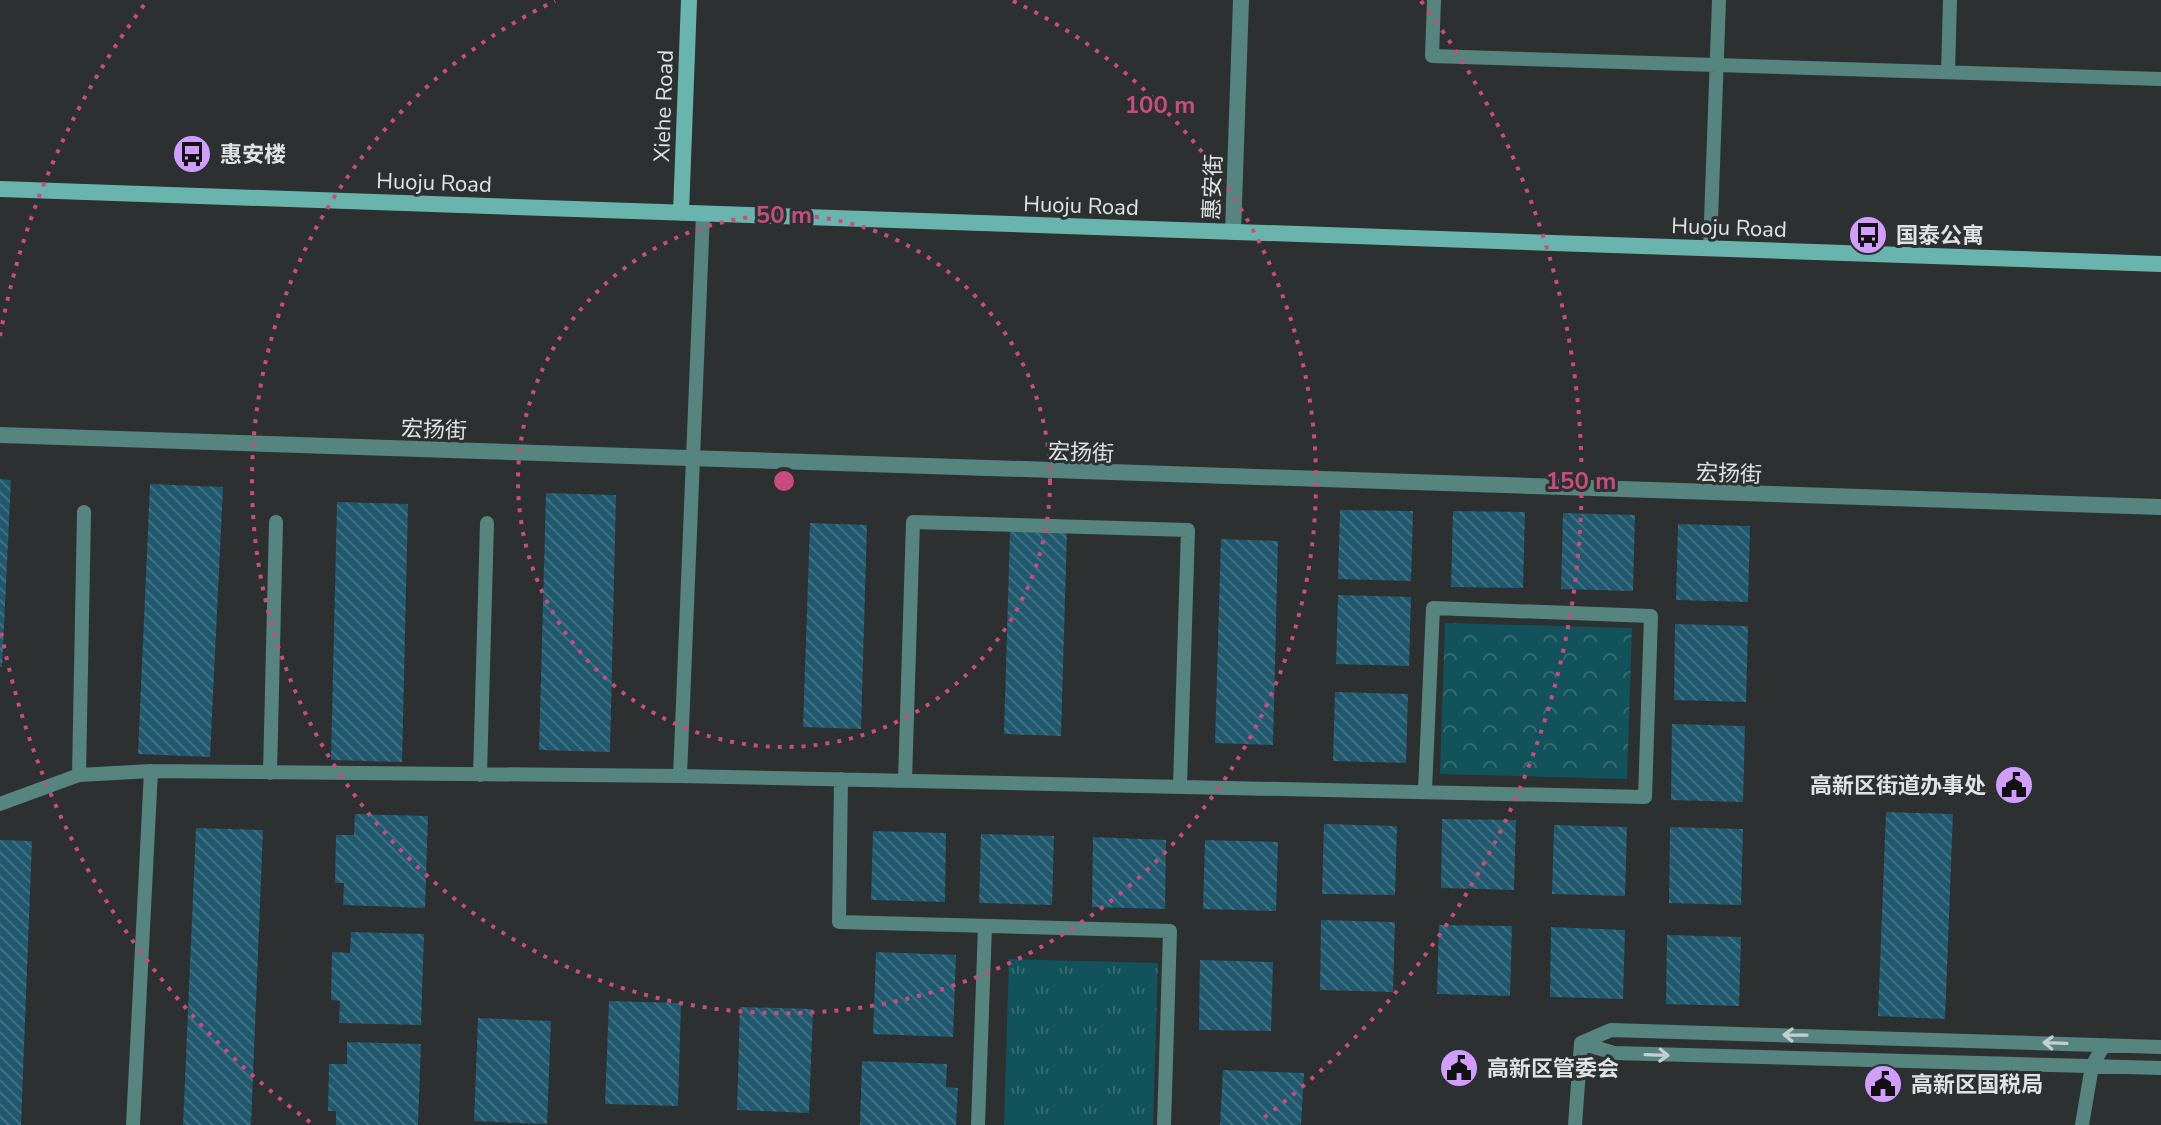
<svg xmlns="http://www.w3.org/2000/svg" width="2161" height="1125" viewBox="0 0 2161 1125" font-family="'Nunito Sans','Noto Sans SC',sans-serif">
  <defs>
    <pattern id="grass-tufts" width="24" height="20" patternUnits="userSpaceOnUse" patternTransform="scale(2)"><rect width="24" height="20" fill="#12525a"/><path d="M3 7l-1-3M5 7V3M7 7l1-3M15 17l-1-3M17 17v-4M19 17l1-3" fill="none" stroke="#346b72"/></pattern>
    <pattern id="park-crowns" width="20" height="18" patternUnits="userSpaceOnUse" patternTransform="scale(2)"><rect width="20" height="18" fill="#12525a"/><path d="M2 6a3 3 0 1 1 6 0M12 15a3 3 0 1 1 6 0" fill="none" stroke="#346b72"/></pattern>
    <pattern id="building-back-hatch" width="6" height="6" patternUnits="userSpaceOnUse" patternTransform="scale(2)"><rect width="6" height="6" fill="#20586e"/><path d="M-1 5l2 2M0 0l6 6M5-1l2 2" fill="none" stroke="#407083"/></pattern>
  </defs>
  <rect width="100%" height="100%" fill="#2c3030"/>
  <path fill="url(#grass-tufts)" d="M1009,959L1158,963L1153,1125H1004Z"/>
  <path fill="url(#park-crowns)" d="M1445,623L1632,628L1627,779L1440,774Z"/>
  <path fill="url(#building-back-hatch)" d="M0,479L11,480L2,667H0Z
    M150,484L223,487L210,757L138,754Z
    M546,493L616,495L610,752L539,750Z
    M337,502L408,504L402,762L331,760Z
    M1340,510L1413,511L1411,581L1338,579Z
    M1453,511L1525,512L1523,588L1451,587Z
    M1563,513L1635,515L1633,591L1561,589Z
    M810,523L867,525L861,729L803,727Z
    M1678,524L1750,526L1748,602L1676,600Z
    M1010,530L1067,532L1061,736L1004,734Z
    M1221,539L1278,541L1273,745L1215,743Z
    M1338,595L1411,597L1409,666L1336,664Z
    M1675,624L1748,626L1746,702L1674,700Z
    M1335,692L1408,694L1406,763L1333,761Z
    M1672,724L1745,726L1743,802L1671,800Z
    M1886,812L1953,814L1945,1019L1878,1016Z
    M355,814L428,816L425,908L343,905L344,883H335L336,835H354Z
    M1442,819L1516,820L1514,890L1441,888Z
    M1324,824L1397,826L1395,895L1322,894Z
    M1554,825L1627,827L1625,896L1552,894Z
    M1670,827L1743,829L1741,905L1669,903Z
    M196,828L263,830L251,1125H183Z
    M873,831L946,833L945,902L871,900Z
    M981,834L1054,836L1052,905L979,903Z
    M1093,837L1166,840L1165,909L1092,907Z
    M0,840L32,841L21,1125H0Z
    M1205,840L1278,842L1276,911L1203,909Z
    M1321,920L1395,922L1393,992L1320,990Z
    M1439,925L1512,926L1510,996L1437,994Z
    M1551,927L1625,930L1623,999L1550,997Z
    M351,932L424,934L421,1025L339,1023L340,1001L331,1000L332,952L350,953Z
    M1667,935L1741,937L1739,1006L1666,1004Z
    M876,952L956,955L953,1037L873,1034Z
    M1200,960L1273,962L1271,1031L1199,1030Z
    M609,1001L681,1003L678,1106L605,1104Z
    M740,1007L813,1009L809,1113L737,1110Z
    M478,1018L551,1021L547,1124L474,1121Z
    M347,1042L421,1044L418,1125H336V1111H328L329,1064H347Z
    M862,1061L947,1064L946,1087L958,1088L956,1125H860Z
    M1223,1070L1304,1073L1301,1125H1220Z"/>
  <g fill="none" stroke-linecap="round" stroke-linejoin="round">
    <path stroke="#56847f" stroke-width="14" d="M1434,0L1432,56L2161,79
      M1948,72L1950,0
      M1710,248L1719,0
      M270,773L276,522
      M79,775L84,512
      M480,775L487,523
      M680,776L703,214
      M841,779L839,922L1170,931L1164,1125
      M905,780L913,522L1188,530L1180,785
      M0,804L79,775L151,771L680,776L1645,797L1651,616L1433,608L1425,790
      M1581,1043L1611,1030L2161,1047
      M1581,1043L1614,1053L2161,1068
      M133,1125L151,771
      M978,1125L985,926
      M1575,1125L1581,1043
      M2082,1125L2092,1066L2104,1045"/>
    <path stroke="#56847f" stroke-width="16" d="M1233,232L1241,0
      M0,435L2161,507"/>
    <path stroke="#69b5ad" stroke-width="16" d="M0,189L2161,264
      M681,213L689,0"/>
  </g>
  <defs><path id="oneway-shaft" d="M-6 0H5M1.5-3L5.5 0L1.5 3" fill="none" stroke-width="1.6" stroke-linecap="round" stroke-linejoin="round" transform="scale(2)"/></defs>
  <g stroke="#c4d0cf">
    <use href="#oneway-shaft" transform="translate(1795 1035) rotate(-179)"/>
    <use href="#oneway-shaft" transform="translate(2055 1043) rotate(-178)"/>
    <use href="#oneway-shaft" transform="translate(1657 1055) rotate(2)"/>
  </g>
  <g fill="none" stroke="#ca4b7d" stroke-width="4" stroke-dasharray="4 8">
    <circle cx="784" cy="481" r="266"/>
    <path d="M1013 1A532 532 0 1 1 555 1"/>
    <path d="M310 1122A797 797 0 0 1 0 626M0 336A797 797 0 0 1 147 1M1421 1A797 797 0 0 1 1258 1122"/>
  </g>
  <defs>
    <g id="bus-disc" transform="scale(2)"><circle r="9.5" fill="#d19dfe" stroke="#2c3030"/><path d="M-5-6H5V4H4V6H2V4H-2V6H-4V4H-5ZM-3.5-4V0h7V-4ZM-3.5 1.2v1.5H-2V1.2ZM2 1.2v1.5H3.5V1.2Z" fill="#111"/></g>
    <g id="civic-disc" transform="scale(2)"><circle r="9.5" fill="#d19dfe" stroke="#2c3030"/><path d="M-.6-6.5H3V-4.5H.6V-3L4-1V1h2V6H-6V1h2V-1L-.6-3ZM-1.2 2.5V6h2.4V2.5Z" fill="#111"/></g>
  </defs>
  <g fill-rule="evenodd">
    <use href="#bus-disc" x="192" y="154"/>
    <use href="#bus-disc" x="1868" y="235"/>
    <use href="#civic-disc" x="2014" y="785"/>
    <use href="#civic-disc" x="1459" y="1068"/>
    <use href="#civic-disc" x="1883" y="1084"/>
  </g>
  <g text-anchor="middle" stroke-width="6" stroke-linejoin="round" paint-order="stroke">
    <g font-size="22" fill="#e0e3e3" stroke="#2c3030">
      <text transform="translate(663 106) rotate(-88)" y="8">Xiehe Road</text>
      <text transform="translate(434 182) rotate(2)" y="8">Huoju Road</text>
      <text transform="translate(1212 187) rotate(-88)" y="8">惠安街</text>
      <text transform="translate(1081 205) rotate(2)" y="8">Huoju Road</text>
      <text transform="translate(1729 227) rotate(2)" y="8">Huoju Road</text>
      <text transform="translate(434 429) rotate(2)" y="8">宏扬街</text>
      <text transform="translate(1081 452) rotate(2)" y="8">宏扬街</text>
      <text transform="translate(1729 473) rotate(2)" y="8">宏扬街</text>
    </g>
    <g font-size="22" font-weight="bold" fill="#e0e3e3" stroke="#2c3030" text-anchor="start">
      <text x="220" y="162">惠安楼</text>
      <text x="1896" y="243">国泰公寓</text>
      <text x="1986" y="793" text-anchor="end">高新区街道办事处</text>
      <text x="1487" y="1076">高新区管委会</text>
      <text x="1911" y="1092">高新区国税局</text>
    </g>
  </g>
  <circle cx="784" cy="481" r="12" fill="#ca4b7d" stroke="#2c3030" stroke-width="4"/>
  <g font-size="24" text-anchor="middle" font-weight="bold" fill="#ca4b7d" stroke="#2c3030" stroke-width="6" stroke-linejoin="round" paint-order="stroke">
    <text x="1160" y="113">100 m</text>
    <text x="784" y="223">50 m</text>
    <text x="1581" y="489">150 m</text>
  </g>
</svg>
